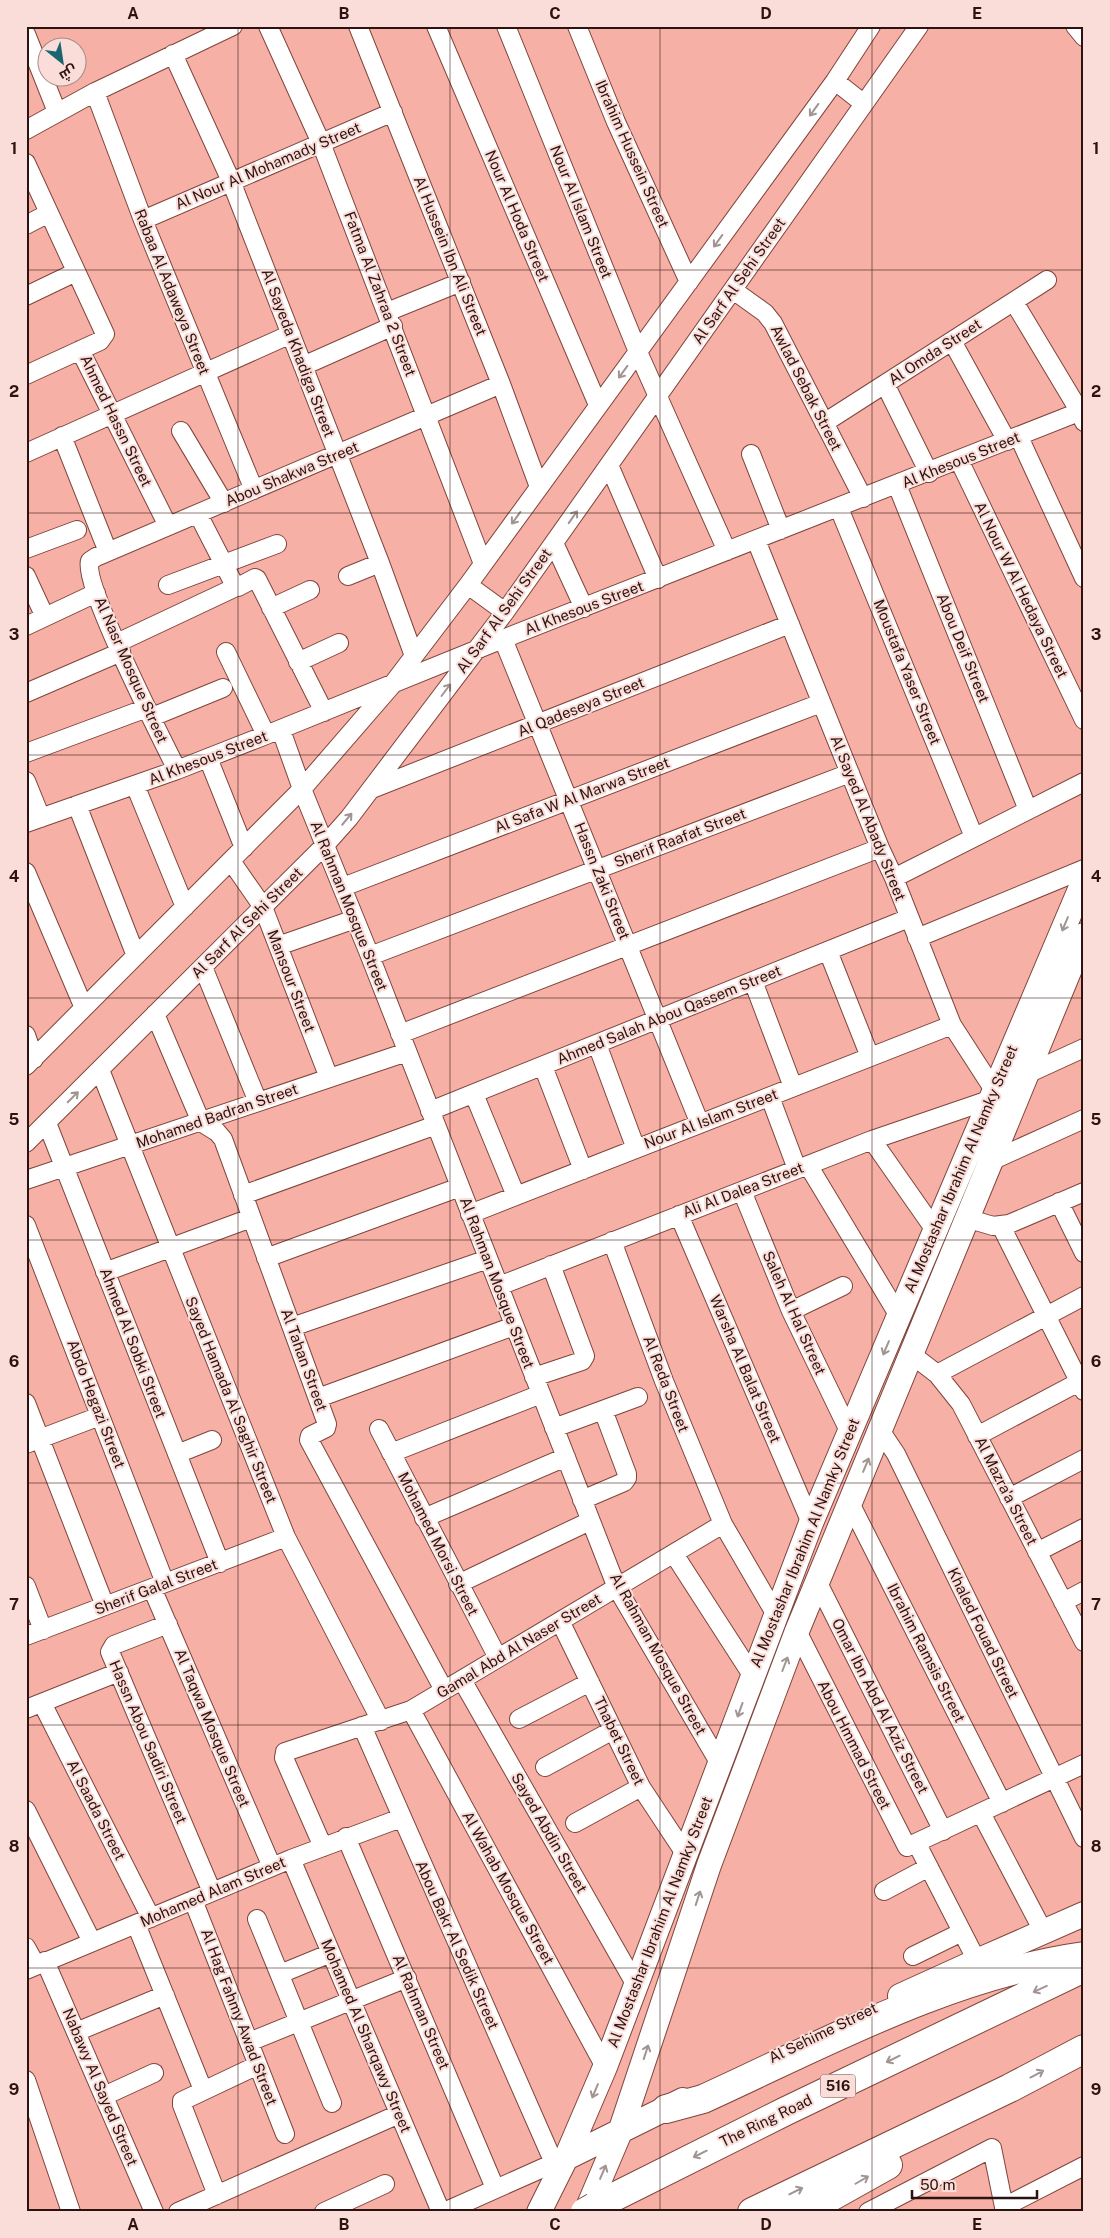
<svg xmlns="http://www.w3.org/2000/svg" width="1110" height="2238" viewBox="0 0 1110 2238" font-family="'Public Sans',Cairo,sans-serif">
  <rect width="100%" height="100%" fill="#f6b0a5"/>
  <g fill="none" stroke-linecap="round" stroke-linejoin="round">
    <g stroke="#80443b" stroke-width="20">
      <path id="street" d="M268,26L321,143L483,564
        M358,26L501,384L539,487
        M436,26L598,405
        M506,26L638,352L727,551
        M577,26L616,122L689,282
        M1075,26L1084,37
        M26,34L57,112
        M173,54L231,181L380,563L414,656
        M835,81L863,103
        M95,92L143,220L254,490
        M26,130L95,92L233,26
        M26,163L105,334L100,341L26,375
        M143,220L393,112
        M26,225L49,213
        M733,290L765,313L773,323L863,498
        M26,296L76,272
        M1014,302L1080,412L1084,422
        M387,312L461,282
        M952,341L1007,441
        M80,350L168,526
        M303,366L393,326
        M885,384L929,473
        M824,423L1047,280
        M181,431L224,503
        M62,436L108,552
        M1019,437L1084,578
        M26,453L291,334
        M751,454L781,530
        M959,460L1084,720
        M609,465L658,579
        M897,485L1028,810
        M839,508L974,837
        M198,514L235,586L238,587L255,578L257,579L324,712
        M756,540L880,848L894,878L952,1025L994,1090
        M554,543L584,608
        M26,549L77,530
        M26,576L45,617
        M348,576L380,563
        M168,585L277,544
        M468,585L505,612
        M271,608L310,590
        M26,626L96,593
        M503,639L700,1124
        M117,643L236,587
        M226,652L266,735
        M298,662L339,643
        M26,693L121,652
        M152,717L223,688
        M281,730L302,789L370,956L617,1588L720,1764
        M26,753L147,708
        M208,758L244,848
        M177,770C163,741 82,583 90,561L96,557L501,384
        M26,781L41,818
        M135,785L185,907
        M372,789L790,624
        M77,805L136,956
        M26,823L177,770L266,735L503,639L1084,410
        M231,861L263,907L329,1078
        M26,872L84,1008
        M894,878L1084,782
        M343,887L821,703
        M917,938L1084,869
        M278,946L355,919
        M828,951L870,1057
        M370,956L850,773
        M203,967L258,1102
        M753,981L793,1087
        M155,1014L201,1122L217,1132L223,1139L327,1424L326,1428L310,1436L309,1440L444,1690
        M400,1034L880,848
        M26,1035L34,1059
        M597,1044L636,1149
        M26,1066L302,789L392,685L468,585L835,81L871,26
        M543,1066L583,1170
        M100,1070L286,1537L381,1721
        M1025,1075L1084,1048
        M474,1094L516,1196
        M770,1097L797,1169
        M430,1111L909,918
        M47,1123L220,1563
        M872,1140L935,1230
        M26,1143L325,845L349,818L505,612L919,26
        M989,1162L1084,1119
        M808,1165L899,1316
        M26,1180L407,1052
        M742,1191L791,1311L850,1433
        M243,1195L436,1125
        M1059,1202L1084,1253
        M470,1214L952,1025
        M679,1215L811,1523
        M966,1218L993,1226L1009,1224L1084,1192
        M26,1225L165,1583
        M1001,1226L1084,1391
        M612,1241L664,1381L723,1524L776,1615
        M266,1258L460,1187
        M105,1272L251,1218
        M499,1286L872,1140L989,1100
        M791,1311L843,1286
        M292,1327L488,1259
        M911,1354L937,1374L961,1404L1084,1642
        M937,1374L1084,1296
        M534,1377L582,1361L585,1356L551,1265
        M318,1398L514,1326
        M26,1403L105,1606
        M554,1428L638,1397
        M379,1429L498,1658
        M880,1430L896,1454L1084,1838
        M977,1436L1079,1382
        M26,1444L100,1416
        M391,1453L541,1394
        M177,1454L212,1440
        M1009,1498L1084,1459
        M582,1500L624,1482L627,1478V1474L603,1410
        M850,1503L1002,1803
        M424,1518L566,1457
        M1037,1552L1084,1528
        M674,1554L752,1675
        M817,1581L943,1831
        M458,1584L590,1521
        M26,1586L43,1630
        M152,1588L272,1867
        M1063,1602L1084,1591
        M560,1621L641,1787L686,1855
        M168,1624L114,1645L110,1652L212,1892
        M797,1631L907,1847L1084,1764
        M26,1636L286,1537
        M462,1680L637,1987
        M42,1703L151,1918
        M26,1709L119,1672
        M411,1710L605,2067
        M519,1719L590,1682
        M362,1726L554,2163
        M545,1767L613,1730
        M26,1810L92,1942
        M981,1813L1043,1931
        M575,1823L641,1787
        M346,1837L495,2188
        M917,1844L977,1961
        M323,1847L284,1758L285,1752L411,1710L723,1524
        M291,1859L441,2212
        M884,1891L929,1867
        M193,1900L285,2134
        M257,1919L332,2103
        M136,1924L203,2090
        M26,1947L36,1965
        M913,1956L962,1932
        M45,1961L154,2212
        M26,1970L291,1859L401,1818
        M280,1974L331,1953
        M76,2032L165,1995
        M249,2042L407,1978
        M26,2080L71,2212
        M104,2096L154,2073
        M217,2195L182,2105V2101L258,2065
        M1004,2207L1084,2166
        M178,2212L399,2114
        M324,2212L385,2184
        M444,2212L563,2159
        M868,2212L992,2148L1005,2212"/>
    </g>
    <g stroke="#80443b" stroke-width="26">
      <path id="secondary" d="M900,1996L977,1961L1084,1914
        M566,2158L683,2100
        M539,2212L566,2158L605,2067L811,1523L1084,880
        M586,2212L620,2132L709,1865L797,1631L1084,935"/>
    </g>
    <g stroke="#80443b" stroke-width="30">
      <path id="highway" d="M666,2109L703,2099C826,2043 949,1975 1084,1956
        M594,2207L786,2111L1084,1968
        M752,2212L1010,2088L1084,2049
        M804,2212L888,2165"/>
    </g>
    <use href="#street" stroke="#fff" stroke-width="18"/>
    <use href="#secondary" stroke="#fff" stroke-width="24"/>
    <use href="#highway" stroke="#fff" stroke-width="28"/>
    <g stroke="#80443b" stroke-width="30" stroke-linecap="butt">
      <path id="highway-bridge" d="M585,2212L594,2207"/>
    </g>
    <use href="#highway-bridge" stroke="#fff" stroke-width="28"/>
  </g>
  <defs><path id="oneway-shaft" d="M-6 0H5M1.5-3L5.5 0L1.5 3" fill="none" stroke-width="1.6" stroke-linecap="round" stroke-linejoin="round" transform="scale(1.25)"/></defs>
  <g stroke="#a09593">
    <use href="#oneway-shaft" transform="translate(814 110) rotate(126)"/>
    <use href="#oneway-shaft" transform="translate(718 241) rotate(126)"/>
    <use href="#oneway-shaft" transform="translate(623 372) rotate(126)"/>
    <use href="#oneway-shaft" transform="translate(573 517) rotate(-55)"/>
    <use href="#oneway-shaft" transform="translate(516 518) rotate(126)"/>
    <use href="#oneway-shaft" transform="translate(446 690) rotate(-53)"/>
    <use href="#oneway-shaft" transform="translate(347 819) rotate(-50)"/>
    <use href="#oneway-shaft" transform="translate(1065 924) rotate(113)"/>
    <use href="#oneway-shaft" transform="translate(73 1097) rotate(-45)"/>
    <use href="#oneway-shaft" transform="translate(886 1348) rotate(113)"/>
    <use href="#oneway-shaft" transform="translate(866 1465) rotate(-67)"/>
    <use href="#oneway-shaft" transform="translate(785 1664) rotate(-69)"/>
    <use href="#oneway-shaft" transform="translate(740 1710) rotate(110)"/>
    <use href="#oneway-shaft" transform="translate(698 1898) rotate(-72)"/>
    <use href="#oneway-shaft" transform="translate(1040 1989) rotate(155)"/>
    <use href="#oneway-shaft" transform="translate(646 2052) rotate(-72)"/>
    <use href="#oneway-shaft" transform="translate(893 2059) rotate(154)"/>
    <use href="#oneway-shaft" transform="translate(1037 2074) rotate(-28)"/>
    <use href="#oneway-shaft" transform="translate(595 2091) rotate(113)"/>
    <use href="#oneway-shaft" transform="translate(700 2154) rotate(154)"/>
    <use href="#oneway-shaft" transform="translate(603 2172) rotate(-67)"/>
    <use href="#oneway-shaft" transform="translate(862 2180) rotate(-30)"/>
    <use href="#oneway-shaft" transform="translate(796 2191) rotate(-26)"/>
  </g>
  <path fill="none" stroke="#2c1310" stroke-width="1" stroke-opacity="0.55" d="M238,26V2212M450,26V2212M660,26V2212M872,26V2212M26,270H1084M26,513H1084M26,755H1084M26,998H1084M26,1240H1084M26,1483H1084M26,1725H1084M26,1968H1084"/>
  <g text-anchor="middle" stroke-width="4" stroke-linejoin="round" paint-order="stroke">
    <rect fill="#faddd8" stroke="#6a504c" stroke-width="1" x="820.5" y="2074.5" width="35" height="23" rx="4"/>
    <g font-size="14" font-weight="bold" fill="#2c1310">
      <text x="838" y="2091">516</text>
    </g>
    <g font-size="15" fill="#2c1310" stroke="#faddd8">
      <text transform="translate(632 154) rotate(66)" y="5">Ibrahim Hussein Street</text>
      <text transform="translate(268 166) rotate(-23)" y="5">Al Nour Al Mohamady Street</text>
      <text transform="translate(581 212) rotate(68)" y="5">Nour Al Islam Street</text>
      <text transform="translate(517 216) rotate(67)" y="5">Nour Al Hoda Street</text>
      <text transform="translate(450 256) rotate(68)" y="5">Al Hussein Ibn Ali Street</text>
      <text transform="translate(739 281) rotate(-55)" y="5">Al Sarf Al Sehi Street</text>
      <text transform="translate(172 292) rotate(68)" y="5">Rabaa Al Adaweya Street</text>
      <text transform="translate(380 294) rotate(69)" y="5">Fatma Al Zahraa 2 Street</text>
      <text transform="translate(935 352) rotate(-33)" y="5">Al Omda Street</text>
      <text transform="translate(298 353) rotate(69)" y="5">Al Sayeda Khadiga Street</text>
      <text transform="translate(806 388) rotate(63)" y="5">Awlad Sebak Street</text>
      <text transform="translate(116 421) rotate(64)" y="5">Ahmed Hassn Street</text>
      <text transform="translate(961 460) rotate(-22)" y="5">Al Khesous Street</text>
      <text transform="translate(292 474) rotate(-23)" y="5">Abou Shakwa Street</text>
      <text transform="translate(1021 590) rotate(64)" y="5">Al Nour W Al Hedaya Street</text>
      <text transform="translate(584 608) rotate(-21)" y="5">Al Khesous Street</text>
      <text transform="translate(504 611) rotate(-54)" y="5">Al Sarf Al Sehi Street</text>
      <text transform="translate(963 648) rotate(68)" y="5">Abou Deif Street</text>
      <text transform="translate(131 670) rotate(66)" y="5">Al Nasr Mosque Street</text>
      <text transform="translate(907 672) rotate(68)" y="5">Moustafa Yaser Street</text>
      <text transform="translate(581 707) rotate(-22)" y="5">Al Qadeseya Street</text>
      <text transform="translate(208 758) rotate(-21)" y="5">Al Khesous Street</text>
      <text transform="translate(582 795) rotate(-21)" y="5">Al Safa W Al Marwa Street</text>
      <text transform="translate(868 818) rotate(68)" y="5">Al Sayed Al Abady Street</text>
      <text transform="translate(680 838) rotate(-21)" y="5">Sherif Raafat Street</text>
      <text transform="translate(602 881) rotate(68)" y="5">Hassn Zaki Street</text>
      <text transform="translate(349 906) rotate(68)" y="5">Al Rahman Mosque Street</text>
      <text transform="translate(247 923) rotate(-45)" y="5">Al Sarf Al Sehi Street</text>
      <text transform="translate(291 981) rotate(69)" y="5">Mansour Street</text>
      <text transform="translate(669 1015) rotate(-22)" y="5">Ahmed Salah Abou Qassem Street</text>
      <text transform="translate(217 1116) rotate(-19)" y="5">Mohamed Badran Street</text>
      <text transform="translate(711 1119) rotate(-21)" y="5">Nour Al Islam Street</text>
      <text transform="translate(961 1169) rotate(-67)" y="5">Al Mostashar Ibrahim Al Namky Street</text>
      <text transform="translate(743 1190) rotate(-21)" y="5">Ali Al Dalea Street</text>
      <text transform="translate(497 1283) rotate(69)" y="5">Al Rahman Mosque Street</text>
      <text transform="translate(794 1313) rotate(66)" y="5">Saleh Al Hal Street</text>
      <text transform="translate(133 1343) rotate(69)" y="5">Ahmed Al Sobki Street</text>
      <text transform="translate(304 1360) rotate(70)" y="5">Al Tahan Street</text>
      <text transform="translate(745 1369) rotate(67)" y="5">Warsha Al Balat Street</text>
      <text transform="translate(666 1384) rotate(69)" y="5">Al Reda Street</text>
      <text transform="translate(231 1400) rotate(68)" y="5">Sayed Hamada Al Saghir Street</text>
      <text transform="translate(96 1404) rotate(69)" y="5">Abdo Hegazi Street</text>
      <text transform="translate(1006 1491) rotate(63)" y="5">Al Mazra'a Street</text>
      <text transform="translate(805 1543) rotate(-68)" y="5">Al Mostashar Ibrahim Al Namky Street</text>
      <text transform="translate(438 1544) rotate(63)" y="5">Mohamed Morsi Street</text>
      <text transform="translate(156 1587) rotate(-21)" y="5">Sherif Galal Street</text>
      <text transform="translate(983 1633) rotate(64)" y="5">Khaled Fouad Street</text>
      <text transform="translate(519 1646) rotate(-31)" y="5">Gamal Abd Al Naser Street</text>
      <text transform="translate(926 1653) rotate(63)" y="5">Ibrahim Ramsis Street</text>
      <text transform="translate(658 1654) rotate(61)" y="5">Al Rahman Mosque Street</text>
      <text transform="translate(880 1706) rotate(63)" y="5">Omar Ibn Abd Al Aziz Street</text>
      <text transform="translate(212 1728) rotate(67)" y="5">Al Taqwa Mosque Street</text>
      <text transform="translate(619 1741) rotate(64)" y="5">Thabet Street</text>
      <text transform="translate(148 1742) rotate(67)" y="5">Hassn Abou Sadiri Street</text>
      <text transform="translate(854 1745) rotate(63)" y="5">Abou Hmmad Street</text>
      <text transform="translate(96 1810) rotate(63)" y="5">Al Saada Street</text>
      <text transform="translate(549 1833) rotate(60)" y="5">Sayed Abdin Street</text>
      <text transform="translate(508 1888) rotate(61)" y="5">Al Wahab Mosque Street</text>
      <text transform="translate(213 1892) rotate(-23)" y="5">Mohamed Alam Street</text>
      <text transform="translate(660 1922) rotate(-69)" y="5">Al Mostashar Ibrahim Al Namky Street</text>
      <text transform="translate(457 1945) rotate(66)" y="5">Abou Bakr Al Sedik Street</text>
      <text transform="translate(421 2012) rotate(67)" y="5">Al Rahman Street</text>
      <text transform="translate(239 2017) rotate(69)" y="5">Al Hag Fahmy Awad Street</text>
      <text transform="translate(823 2033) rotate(-26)" y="5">Al Sehime Street</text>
      <text transform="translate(366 2036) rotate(67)" y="5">Mohamed Al Sharqawy Street</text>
      <text transform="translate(100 2087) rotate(67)" y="5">Nabawy Al Sayed Street</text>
      <text transform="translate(766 2121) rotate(-26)" y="5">The Ring Road</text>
    </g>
  </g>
  <rect width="1110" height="2238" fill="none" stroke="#faddd8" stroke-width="55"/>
  <g transform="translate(62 62) rotate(150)"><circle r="24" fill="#faddd8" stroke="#a88c88"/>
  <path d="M0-4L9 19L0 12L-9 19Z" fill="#1a6570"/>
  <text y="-8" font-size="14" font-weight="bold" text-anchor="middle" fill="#2c1310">ش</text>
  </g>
  <path d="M912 2190v8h125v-8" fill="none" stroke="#2c1310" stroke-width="2.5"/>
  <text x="920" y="2190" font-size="15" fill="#2c1310" stroke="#faddd8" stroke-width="4" paint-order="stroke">50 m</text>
  <rect x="28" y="28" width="1054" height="2182" fill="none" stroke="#2c1310" stroke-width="2"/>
  <g font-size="16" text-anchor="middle" font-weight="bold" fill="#2c1310">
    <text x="133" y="19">A</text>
    <text x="344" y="19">B</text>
    <text x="555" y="19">C</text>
    <text x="766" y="19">D</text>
    <text x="977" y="19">E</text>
    <text x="14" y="154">1</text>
    <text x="1096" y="154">1</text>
    <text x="14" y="397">2</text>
    <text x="1096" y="397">2</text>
    <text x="14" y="640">3</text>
    <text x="1096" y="640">3</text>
    <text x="14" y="882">4</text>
    <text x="1096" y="882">4</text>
    <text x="14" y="1125">5</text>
    <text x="1096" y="1125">5</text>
    <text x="14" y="1367">6</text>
    <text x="1096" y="1367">6</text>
    <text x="14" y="1610">7</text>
    <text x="1096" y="1610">7</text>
    <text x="14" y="1852">8</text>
    <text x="1096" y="1852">8</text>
    <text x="14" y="2095">9</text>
    <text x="1096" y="2095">9</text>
    <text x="133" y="2230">A</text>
    <text x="344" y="2230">B</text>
    <text x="555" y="2230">C</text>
    <text x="766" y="2230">D</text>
    <text x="977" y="2230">E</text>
  </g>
</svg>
